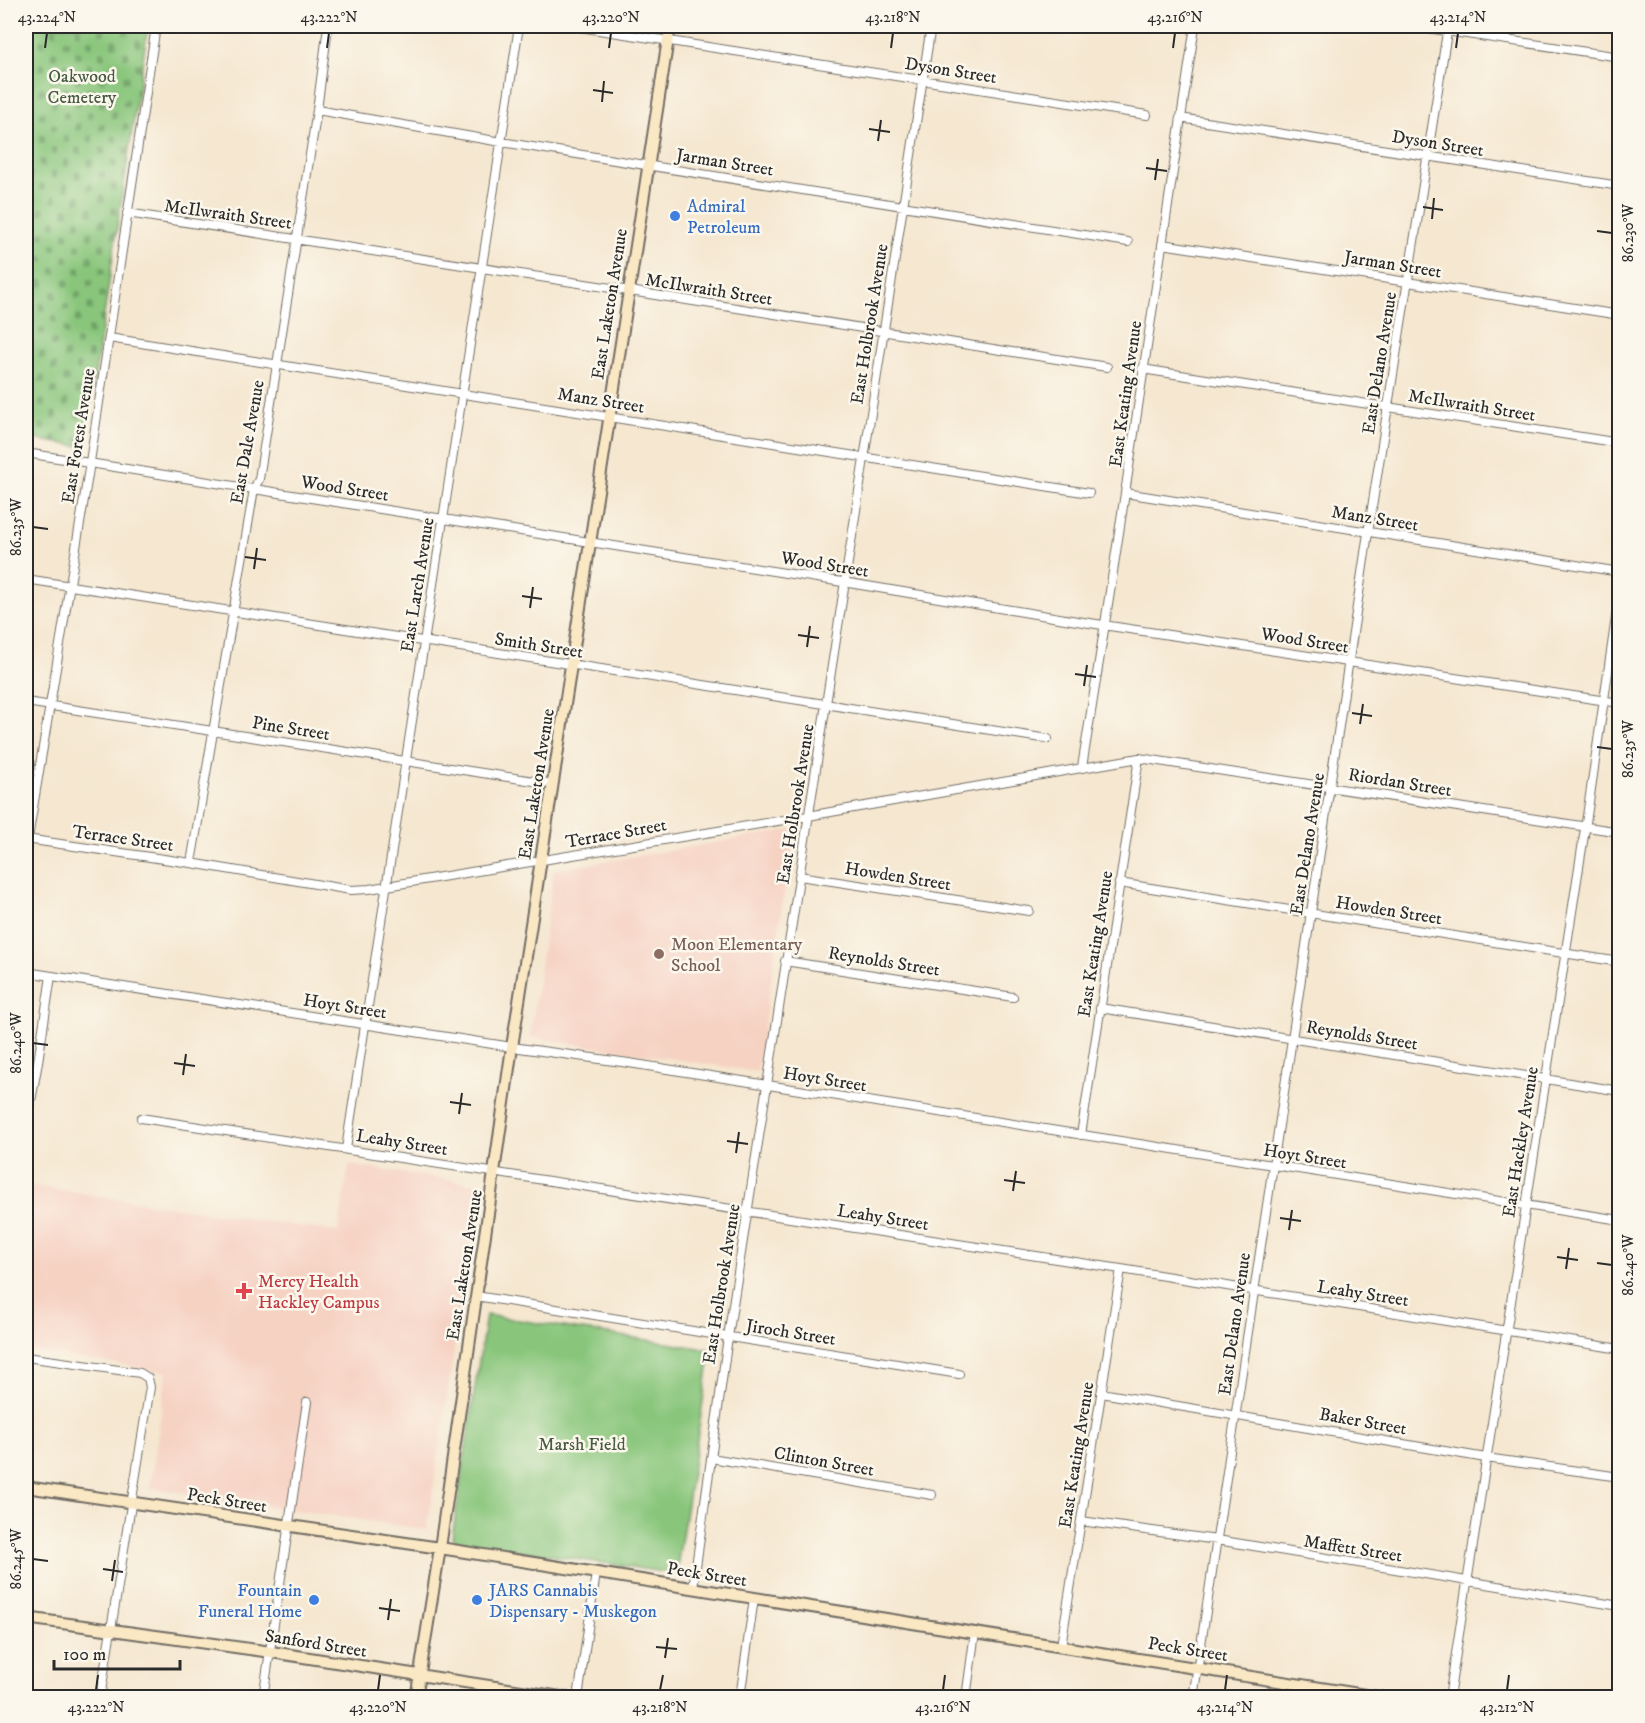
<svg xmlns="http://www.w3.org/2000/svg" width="1645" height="1723" viewBox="0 0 1645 1723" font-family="'IM FELL DW Pica',serif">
  <defs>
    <pattern id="cemetery-stones" width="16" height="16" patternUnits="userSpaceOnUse" patternTransform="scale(1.5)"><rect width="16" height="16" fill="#89c67c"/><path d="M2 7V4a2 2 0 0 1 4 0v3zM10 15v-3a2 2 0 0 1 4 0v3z" fill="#70a166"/></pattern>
  </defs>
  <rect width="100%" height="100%" fill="#fbf7ec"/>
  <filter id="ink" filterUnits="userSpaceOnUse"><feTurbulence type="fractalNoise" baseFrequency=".0167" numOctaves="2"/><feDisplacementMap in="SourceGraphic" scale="12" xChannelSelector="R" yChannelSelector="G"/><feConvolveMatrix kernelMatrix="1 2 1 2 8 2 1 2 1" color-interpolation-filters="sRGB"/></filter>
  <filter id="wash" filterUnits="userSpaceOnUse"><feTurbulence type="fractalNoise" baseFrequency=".008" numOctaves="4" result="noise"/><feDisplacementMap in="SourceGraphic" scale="24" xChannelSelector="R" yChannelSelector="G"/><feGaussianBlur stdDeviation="1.35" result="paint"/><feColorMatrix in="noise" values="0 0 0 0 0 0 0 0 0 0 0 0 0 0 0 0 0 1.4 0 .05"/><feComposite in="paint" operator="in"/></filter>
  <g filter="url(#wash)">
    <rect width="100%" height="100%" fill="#f5e7d0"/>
    <path fill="#f6d2c3" d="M794,829L757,1072L530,1037L554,870Z
      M349,1165L479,1184L427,1530L150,1488L167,1372L26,1350V1204L28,1185L338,1232Z"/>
    <path fill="url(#cemetery-stones)" stroke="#5a7854" stroke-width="1.5" d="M26,26H148L84,447L26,438Z"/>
    <path fill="#89c67c" stroke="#5a7854" stroke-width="1.5" d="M486,1315L711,1350L676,1574L455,1541L452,1538Z"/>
  </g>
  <g filter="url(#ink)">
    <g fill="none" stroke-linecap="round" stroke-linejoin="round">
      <g stroke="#726d65" stroke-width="10">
        <path id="street" d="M573,26L1147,115
          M1413,26L1620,57
          M317,110L501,142L1128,242
          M1180,118L1620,186
          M127,213L611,288L1107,367
          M1162,244L1620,315
          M109,338L1089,493
          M1142,369L1620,443
          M26,453L855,584L1083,622L1620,703
          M1125,493L1620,572
          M26,579L1048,739
          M26,702L553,784
          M1082,767C1123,520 1157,273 1195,26
          M26,839L191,863L351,890L369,889L808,816L1139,758L1620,832
          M26,850L88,475L156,26
          M191,863L254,489L259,479L317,110L328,26
          M799,876L1029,911
          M1119,883L1620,962
          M785,961L1013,997
          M26,972L512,1047L629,1063L1620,1220
          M1100,1008L1620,1091
          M141,1118L1121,1269L1620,1349
          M26,1129L38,1062L51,976
          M1081,1135L1139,758
          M346,1149L519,26
          M476,1296L959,1374
          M26,1357L140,1373L148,1378L150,1387L100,1698
          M1101,1393L1486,1458L1620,1477
          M711,1458L932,1495
          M1081,1521L1217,1540L1620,1606
          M693,1588L728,1337L931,26
          M1061,1646L1121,1269
          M263,1698L307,1402
          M578,1698L596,1573
          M740,1698L754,1598
          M966,1698L975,1632
          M1193,1698L1368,533L1448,26
          M1449,1698L1587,816L1620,590"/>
      </g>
      <g stroke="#726d65" stroke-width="14">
        <path id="secondary" d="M26,1487L440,1548L1384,1698
          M26,1618L271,1652L567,1698
          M416,1698L440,1548L512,1047L670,26"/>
      </g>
      <use href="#street" stroke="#fff" stroke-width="8"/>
      <use href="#secondary" stroke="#fae7c3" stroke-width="10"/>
    </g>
  </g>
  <path fill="none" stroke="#2b2b2b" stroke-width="2" d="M45,48L47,33M327,48L329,33M609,48L611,33M891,48L893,33M1173,48L1175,33M1456,48L1458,33M593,90L613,93M602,102L604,81M869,129L890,132M878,141L881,120M1146,168L1167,171M1155,180L1158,159M1423,207L1443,210M1432,219L1434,198M1597,231L1612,233M33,527L48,529M245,557L266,560M254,569L257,548M522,596L542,599M530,608L533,587M798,635L819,638M807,647L810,626M1075,674L1096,677M1084,686L1087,665M1352,713L1372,716M1360,724L1363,704M1597,747L1612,749M33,1043L48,1045M174,1063L195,1066M183,1075L186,1054M450,1102L471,1105M459,1114L462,1093M727,1141L748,1144M736,1153L739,1132M1004,1180L1025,1183M1013,1191L1016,1171M1280,1218L1301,1221M1289,1230L1292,1210M1557,1257L1578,1260M1597,1263L1612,1265M1566,1269L1569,1248M33,1559L48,1561M103,1569L123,1572M112,1581L115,1560M379,1608L400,1611M388,1620L391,1599M656,1647L677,1649M665,1658L668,1638M96,1690L98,1675M378,1690L380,1675M660,1690L663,1675M943,1690L945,1675M1225,1690L1227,1675M1507,1690L1509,1675"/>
  <g fill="#3f7fe0" stroke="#fbf7ec" stroke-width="2">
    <circle cx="675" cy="216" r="6"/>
    <circle cx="314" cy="1600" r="6"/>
    <circle cx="477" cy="1600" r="6"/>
  </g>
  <circle fill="#8d6e63" stroke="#fbf7ec" stroke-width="2" cx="659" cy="954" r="6"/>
  <path fill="#e0444e" stroke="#fbf7ec" stroke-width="2" d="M241 1282h6v6h6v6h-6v6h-6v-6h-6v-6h6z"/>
  <g text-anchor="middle" stroke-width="5" stroke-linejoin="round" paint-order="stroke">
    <g font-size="18" fill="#2b2b2b" stroke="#fbf7ec">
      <text transform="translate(951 70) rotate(9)" y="6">Dyson Street</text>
      <text transform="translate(1438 143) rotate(9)" y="6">Dyson Street</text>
      <text transform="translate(725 162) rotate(9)" y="6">Jarman Street</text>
      <text transform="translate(228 214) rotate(8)" y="6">McIlwraith Street</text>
      <text transform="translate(1393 264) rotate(9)" y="6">Jarman Street</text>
      <text transform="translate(709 289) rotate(9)" y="6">McIlwraith Street</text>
      <text transform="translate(609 304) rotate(-81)" y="6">East Laketon Avenue</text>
      <text transform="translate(869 324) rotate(-81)" y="6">East Holbrook Avenue</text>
      <text transform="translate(1379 363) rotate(-81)" y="6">East Delano Avenue</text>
      <text transform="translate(1125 394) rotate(-82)" y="6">East Keating Avenue</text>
      <text transform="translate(601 400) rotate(9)" y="6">Manz Street</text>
      <text transform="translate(1472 405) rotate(9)" y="6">McIlwraith Street</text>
      <text transform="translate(78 436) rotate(-81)" y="6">East Forest Avenue</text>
      <text transform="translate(247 442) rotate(-80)" y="6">East Dale Avenue</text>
      <text transform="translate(345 488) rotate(9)" y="6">Wood Street</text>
      <text transform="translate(1375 518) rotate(9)" y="6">Manz Street</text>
      <text transform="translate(825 564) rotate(9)" y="6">Wood Street</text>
      <text transform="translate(417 585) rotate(-81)" y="6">East Larch Avenue</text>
      <text transform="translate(1305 640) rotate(9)" y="6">Wood Street</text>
      <text transform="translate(539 645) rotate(9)" y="6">Smith Street</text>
      <text transform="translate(291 728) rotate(9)" y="6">Pine Street</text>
      <text transform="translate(1400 782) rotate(9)" y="6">Riordan Street</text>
      <text transform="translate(536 784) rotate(-81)" y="6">East Laketon Avenue</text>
      <text transform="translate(795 804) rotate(-81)" y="6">East Holbrook Avenue</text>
      <text transform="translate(616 833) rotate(-10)" y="6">Terrace Street</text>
      <text transform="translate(123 838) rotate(8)" y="6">Terrace Street</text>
      <text transform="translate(1307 844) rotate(-81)" y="6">East Delano Avenue</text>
      <text transform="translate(898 876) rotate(9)" y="6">Howden Street</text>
      <text transform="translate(1389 910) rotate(9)" y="6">Howden Street</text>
      <text transform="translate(1095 944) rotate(-81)" y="6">East Keating Avenue</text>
      <text transform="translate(884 961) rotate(9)" y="6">Reynolds Street</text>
      <text transform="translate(345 1006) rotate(9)" y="6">Hoyt Street</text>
      <text transform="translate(1362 1035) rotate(9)" y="6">Reynolds Street</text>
      <text transform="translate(825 1079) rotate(9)" y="6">Hoyt Street</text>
      <text transform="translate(402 1142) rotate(9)" y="6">Leahy Street</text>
      <text transform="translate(1520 1142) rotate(-81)" y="6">East Hackley Avenue</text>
      <text transform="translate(1305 1156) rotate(9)" y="6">Hoyt Street</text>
      <text transform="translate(883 1217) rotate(9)" y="6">Leahy Street</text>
      <text transform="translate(464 1265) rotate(-81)" y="6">East Laketon Avenue</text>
      <text transform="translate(721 1284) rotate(-81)" y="6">East Holbrook Avenue</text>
      <text transform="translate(1363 1293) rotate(9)" y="6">Leahy Street</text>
      <text transform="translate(1234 1324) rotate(-82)" y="6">East Delano Avenue</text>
      <text transform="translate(791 1332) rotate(9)" y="6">Jiroch Street</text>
      <text transform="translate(1363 1421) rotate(10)" y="6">Baker Street</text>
      <text transform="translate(1076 1455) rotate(-81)" y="6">East Keating Avenue</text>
      <text transform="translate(824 1461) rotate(10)" y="6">Clinton Street</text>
      <text transform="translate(227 1500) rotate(9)" y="6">Peck Street</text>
      <text transform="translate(1353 1548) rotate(9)" y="6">Maffett Street</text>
      <text transform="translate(707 1574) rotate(9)" y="6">Peck Street</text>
      <text transform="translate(316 1643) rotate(9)" y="6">Sanford Street</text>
      <text transform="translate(1188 1649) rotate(9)" y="6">Peck Street</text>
    </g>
    <g font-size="18" fill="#475a43" stroke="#fbf7ec">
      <text x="82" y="82">Oakwood<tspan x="82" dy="21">Cemetery</tspan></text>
      <text x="582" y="1450">Marsh Field</text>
    </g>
    <g font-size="18" fill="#366cbe" stroke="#fbf7ec" text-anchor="start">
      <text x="687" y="212">Admiral<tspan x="687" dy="21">Petroleum</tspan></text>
      <text x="302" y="1596" text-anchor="end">Fountain<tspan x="302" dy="21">Funeral Home</tspan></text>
      <text x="489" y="1596">JARS Cannabis<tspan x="489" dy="21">Dispensary - Muskegon</tspan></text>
    </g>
    <g font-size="18" fill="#785e54" stroke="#fbf7ec" text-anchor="start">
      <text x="671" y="950">Moon Elementary<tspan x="671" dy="21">School</tspan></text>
    </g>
    <g font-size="18" fill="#be3a42" stroke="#fbf7ec" text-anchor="start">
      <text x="258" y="1287">Mercy Health<tspan x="258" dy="21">Hackley Campus</tspan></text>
    </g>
  </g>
  <rect width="1645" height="1723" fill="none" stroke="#fbf7ec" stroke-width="66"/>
  <path d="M54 1660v9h126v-9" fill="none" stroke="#2b2b2b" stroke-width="3"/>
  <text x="63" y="1660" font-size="18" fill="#2b2b2b" stroke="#fbf7ec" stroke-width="4.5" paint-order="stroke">100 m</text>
  <rect x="33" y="33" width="1579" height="1657" fill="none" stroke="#2b2b2b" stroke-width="2"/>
  <g font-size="15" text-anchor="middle" fill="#2b2b2b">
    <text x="47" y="22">43.224°N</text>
    <text x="329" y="22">43.222°N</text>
    <text x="611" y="22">43.220°N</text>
    <text x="893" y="22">43.218°N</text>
    <text x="1175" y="22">43.216°N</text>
    <text x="1458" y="22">43.214°N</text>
    <text transform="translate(1628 233) rotate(-90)" y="5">86.230°W</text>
    <text transform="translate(16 527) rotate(-90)" y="5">86.235°W</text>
    <text transform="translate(1628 749) rotate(-90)" y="5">86.235°W</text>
    <text transform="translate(16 1043) rotate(-90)" y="5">86.240°W</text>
    <text transform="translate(1628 1265) rotate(-90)" y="5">86.240°W</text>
    <text transform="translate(16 1559) rotate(-90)" y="5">86.245°W</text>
    <text x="96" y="1712">43.222°N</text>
    <text x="378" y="1712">43.220°N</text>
    <text x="660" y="1712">43.218°N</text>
    <text x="943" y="1712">43.216°N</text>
    <text x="1225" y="1712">43.214°N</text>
    <text x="1507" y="1712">43.212°N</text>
  </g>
</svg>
